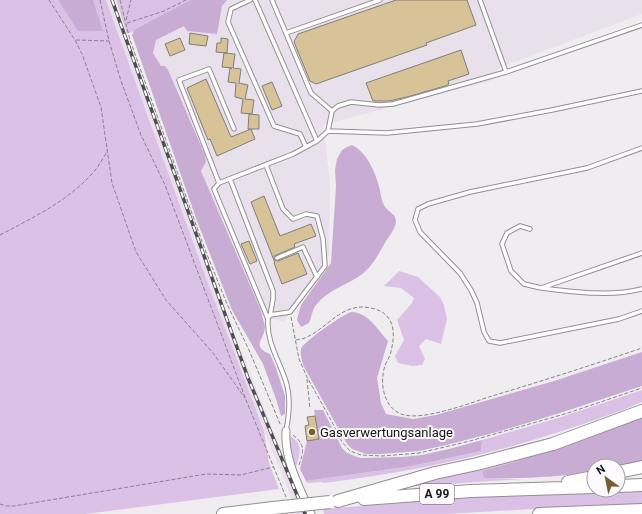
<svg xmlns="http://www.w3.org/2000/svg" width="642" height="514" viewBox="0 0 642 514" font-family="Roboto,sans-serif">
  <rect width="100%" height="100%" fill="#f0edf1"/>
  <path fill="#e8e0eb" d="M106,0H114L175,172L221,296L220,299L281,450L308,514H298L264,431L205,275Z
    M194,0H642V14L499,68L490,81L323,125L330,182L329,255L299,297L284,322L262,316L201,171L206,162L205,156L182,103L139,29Z"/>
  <path fill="#dcc1e7" d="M0,0H106L205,275L264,431L269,463L279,489L86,514H0Z
    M116,0H193L139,29L127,34Z
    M399,271L418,277L440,297L444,305L447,319L441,344L426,339L419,346L425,359L422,365L412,366L398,363L395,356L404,340L397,320L412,303L414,298L401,288L384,286Z
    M642,390V402C619,412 595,420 571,428C491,455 407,473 323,483L322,482L307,483L306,481L412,466L481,451L482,440L558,418Z
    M290,436C303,443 301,454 296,466C292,456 290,447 290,436Z
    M556,446L514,462L482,471L484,478L522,479L405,487L412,484L433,481L432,477Z
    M599,491H642V505H602L447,514H324L323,509L489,496Z"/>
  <path fill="#c8acd3" d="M58,0H93L103,31H78Z
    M191,0H227L222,6L217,34L187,31L184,26L156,40L153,53L161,66H165L168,70L205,155L206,162L201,171L261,311C262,316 264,322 265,327C265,339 250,346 270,354L276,368L285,396V414L281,416L276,399L263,364L232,310L197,221L132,35L134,30Z
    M352,145C368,153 376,174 380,190C381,196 382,203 386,208C390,213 396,214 396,222C395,229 390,235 386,241C379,253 373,266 361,275C345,286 325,291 314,308C312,313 311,318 309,323L301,327L297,320L301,305L331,263L336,186L335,170L337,159L342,150L347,147Z
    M351,312C368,312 378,330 388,341L377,378L381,403L386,414L413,419L436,415L554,381L642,352V386L560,413L497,432L446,445L419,451L381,454H366L352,449L347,444L303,365C302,360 300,354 301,349C303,342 342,315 351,312Z
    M314,410H323L342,448L347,453L360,458L403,457L422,455L449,449L482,440L481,451L412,466L306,481L300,469L307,441L319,439Z
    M642,414V462L618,466H594V472C557,477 521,479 484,478L482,471L514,462Z"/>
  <path fill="#d7c397" stroke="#7f7e7a" d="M396,0H467L476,25L426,43L427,45L316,84L310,81L294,42L298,34Z
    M190,33L208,36L206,46L189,44Z
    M180,38L185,50L170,56L165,44Z
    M221,38L228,39L227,53L216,52L217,43H221Z
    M461,50L469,74L448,81L449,84L445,86L407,97L389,101H373L366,83Z
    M224,53L235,54L233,68L241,69L239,83L248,85L245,99L254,100L252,114L241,113L243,99L235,97L236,83L228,82L230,68H232L222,67Z
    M206,79L231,137L251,129L255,139L217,156L210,139L208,140L187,88Z
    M272,82L282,106L272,110L262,86Z
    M249,114L259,115V129H248Z
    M264,196L280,236L311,224L316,236L294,244L295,247L274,256L275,260L278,261L298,253L307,274L282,284L274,263H275L251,202Z
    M249,241L257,261L250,264L241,244Z
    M315,416L319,439L307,441L305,426L309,425L307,417Z"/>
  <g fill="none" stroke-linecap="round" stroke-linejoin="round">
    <g stroke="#928f93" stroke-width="5.5">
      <path id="service" d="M250,0L231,9L228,22L274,126L300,134L306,147
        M255,0L317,141
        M272,0L311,93L332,111
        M480,0L506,72
        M286,33L380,0
        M328,131L387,133L477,124L552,110L642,91
        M642,148L587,168L470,192L428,204L418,209L415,220L420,232L460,273L471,290L477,303L484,332L489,341L500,343L619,319L642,311
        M266,165L283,209L293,219L306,214L317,216L323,239L325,266L290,312L270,315
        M230,179L273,291V299L270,316
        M219,183L179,80L209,69L234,129
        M530,229L520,226L507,233L502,244L511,271L524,284L541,288L642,253
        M277,258L303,247L317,277
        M542,288C575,292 610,297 642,289
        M286,431C289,416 291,401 287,385C281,363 266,343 268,319L214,189L219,183L293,154L317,141L328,131L332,111L338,106L351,102L379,105L393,104L506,72L642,25"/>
    </g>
    <g stroke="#928f93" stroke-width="9">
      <path id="minor" d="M286,431C284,460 300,488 311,514"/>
    </g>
    <g stroke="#928f93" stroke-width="14">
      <path id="motorway" d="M618,472L642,467
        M568,482L594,477
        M618,486L642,485
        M364,499L471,491L594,487
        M338,501L435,473L477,464L553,444L642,411
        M223,514L273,508
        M539,514L642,510"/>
    </g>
    <path stroke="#858486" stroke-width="1" stroke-dasharray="4 2" stroke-linecap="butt" d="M49,0L75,40L82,54L101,107L112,183L136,252L166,300L213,353L245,398
      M100,0L109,41L121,81L141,135L165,185L246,400L286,497
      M120,0L130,40L204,247L227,304L249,350L281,426
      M126,20L131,0
      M127,23L164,11L186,0
      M76,40L109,41
      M0,235C32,218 66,202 91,175C97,169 102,160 107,152
      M291,317L299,359L307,377L331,420L342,442L350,451L361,455L382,456L419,453L470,441L568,413L642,388
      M296,340C299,339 304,339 307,337C330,326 342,302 371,308C396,313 396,334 390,355C388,360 385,364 384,369C380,385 384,407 401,414C421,422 470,403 492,396C542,381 592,365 642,348
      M307,379L310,409
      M293,435C305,444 304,452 299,465
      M0,504L6,506H14L206,474L241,475L273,467"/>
    <use href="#service" stroke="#fff" stroke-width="3.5"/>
    <use href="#minor" stroke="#fff" stroke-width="7"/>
    <use href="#motorway" stroke="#fff" stroke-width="12"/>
    <g stroke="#4f4f50" stroke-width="3.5">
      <path id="rail" d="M112,0L248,378L305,514"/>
    </g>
    <use href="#rail" stroke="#fdfafe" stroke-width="2" stroke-dasharray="6" stroke-linecap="butt"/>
    <g stroke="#928f93" stroke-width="14" stroke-linecap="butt">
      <path id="motorway-bridge" d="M273,508L330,502"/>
    </g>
    <use href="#motorway-bridge" stroke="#fff" stroke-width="12"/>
  </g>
  <circle fill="#75602f" stroke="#fdfafe" stroke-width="1.5" cx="312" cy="432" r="4"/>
  <g text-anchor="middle" stroke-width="4" stroke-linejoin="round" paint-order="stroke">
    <rect fill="#fdfafe" stroke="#5b5a5c" stroke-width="1" x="420" y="484" width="34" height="20" rx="3"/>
    <g font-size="12" font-weight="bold" fill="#151516">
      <text x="437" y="498">A 99</text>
    </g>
    <g font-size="13" fill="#151516" stroke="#fdfafe" text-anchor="start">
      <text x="320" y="437">Gasverwertungsanlage</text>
    </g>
  </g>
  <g transform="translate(606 478) rotate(327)"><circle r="19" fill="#fdfafe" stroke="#a09ea1"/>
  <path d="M0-3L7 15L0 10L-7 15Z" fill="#75602f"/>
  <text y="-6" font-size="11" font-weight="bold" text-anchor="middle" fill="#151516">N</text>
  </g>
</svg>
